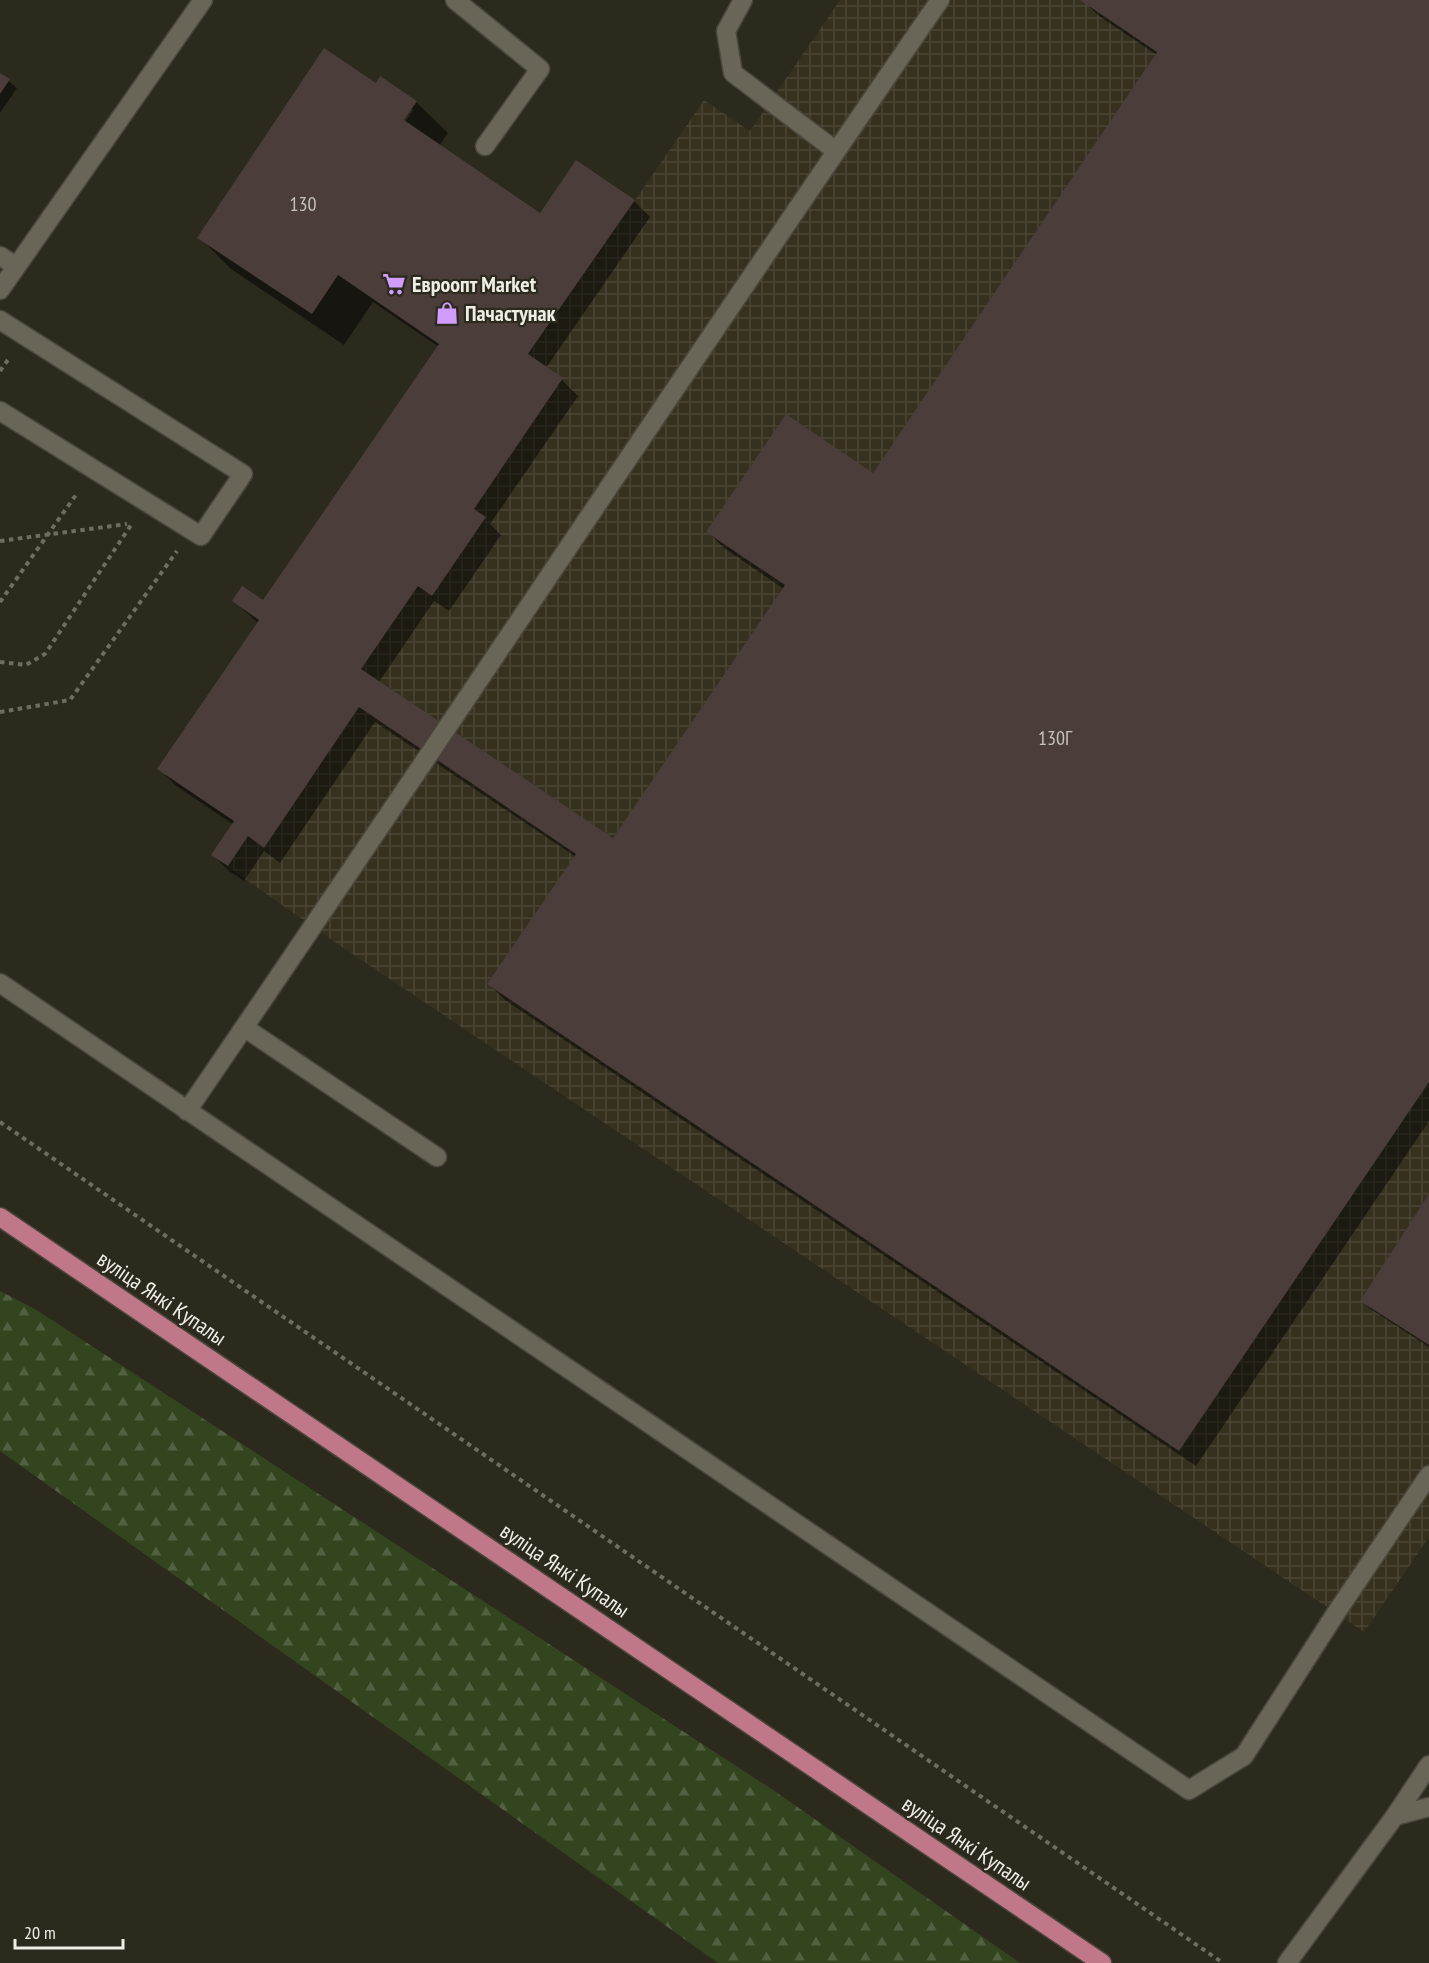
<svg xmlns="http://www.w3.org/2000/svg" width="1429" height="1963" viewBox="0 0 1429 1963" font-family="'PT Sans Narrow',sans-serif">
  <defs>
    <pattern id="industrial-grid" width="8" height="8" patternUnits="userSpaceOnUse" patternTransform="scale(1.5)"><rect width="8" height="8" fill="#36311e"/><path d="M0 4h8M4 0v8" fill="none" stroke="#4a4534"/></pattern>
    <pattern id="forest-firs" width="22" height="20" patternUnits="userSpaceOnUse" patternTransform="scale(1.5)"><rect width="22" height="20" fill="#33451f"/><path d="M5 1l3.5 6h-7zM16 11l3.5 6h-7z" fill="#516040"/></pattern>
  </defs>
  <rect width="100%" height="100%" fill="#2c291d"/>
  <path fill="url(#industrial-grid)" d="M840,0H1429V1537L1364,1632L339,945L211,855L234,821L157,769L259,620L232,601L242,586L263,600L466,321L529,354L704,100L750,131Z"/>
  <path fill="url(#forest-firs)" d="M0,1291L35,1309L776,1792L1020,1963H718L0,1451Z"/>
  <path fill="#0007" fill-rule="evenodd" d="M1083,0H1429V1121L1196,1466L505,1000L489,984L576,857L375,722L280,863L264,851L244,881L229,871L213,855L234,825L175,785L159,768L258,623L234,601L263,602L439,347L373,302L344,345L231,269L199,237L376,85L381,78L416,102L448,133L439,146L540,215L634,201L650,217L546,368L562,380L578,396L490,524L501,535L449,611L434,601L379,682L613,840L784,589L724,548L708,532L873,475L1157,55L1099,16ZM411,108L413,110L405,122H402Z
    M0,74L17,88L0,113Z
    M1429,1196V1347L1369,1308L1362,1301Z"/>
  <path fill="#4b3d39" d="M1080,0H1429V1082L1179,1451L487,984L576,854L359,707L264,848L248,836L228,866L211,855L234,821L157,769L259,620L232,601L242,586L263,600L439,344L338,275L312,314L197,238L324,48L376,83L380,76L417,101L404,120L540,213L576,160L635,200L528,354L563,378L474,509L486,517L432,596L418,586L361,669L613,838L785,585L706,532L786,414L873,473L1157,52Z
    M0,73L10,79L0,94Z
    M1429,1194V1345L1360,1301Z"/>
  <g fill="none" stroke-linecap="round" stroke-linejoin="round">
    <g stroke="#4a463c" stroke-width="21">
      <path id="minor" d="M455,0L540,69L485,146
        M743,0L726,31L733,73L836,151
        M0,256L16,266
        M0,290L203,0
        M0,320L243,474L201,536L0,411
        M0,983L1189,1790L1244,1756L1336,1613L1429,1475
        M245,1028L437,1157
        M187,1111C440,742 686,368 940,0
        M1395,1816L1429,1807
        M1287,1963L1395,1816L1429,1765"/>
    </g>
    <g stroke="#4a463c" stroke-width="21">
      <path id="major" d="M0,1217L1102,1963"/>
    </g>
    <path stroke="#6f6c62" stroke-width="4" stroke-dasharray="4.5 4.5" stroke-linecap="butt" d="M0,371L10,357
      M0,541L127,524
      M0,602L78,492
      M0,662L26,665L45,654L131,525
      M0,712L70,700L177,551
      M0,1122L1223,1963"/>
    <use href="#minor" stroke="#696557" stroke-width="18"/>
    <use href="#major" stroke="#c07889" stroke-width="18"/>
  </g>
  <defs>
    <g id="supermarket-bare" transform="scale(1.8)"><path d="M-6-5.5h2.5l.6 2H6L4.5 2H-2.5L-4.4-4H-6ZM-1.5 3.2a1.3 1.3 0 1 0 .1 0ZM3 3.2a1.3 1.3 0 1 0 .1 0Z" fill="#d09dff" stroke="#2c291d" stroke-width="2.5" paint-order="stroke"/></g>
    <g id="shop-bare" transform="scale(1.8)"><path d="M-5-2.5h2.3a2.7 3.5 0 0 1 5.4 0H5L5.5 6h-11ZM-1.5-2.5h3a1.5 2.3 0 0 0-3 0Z" fill="#d09dff" stroke="#2c291d" stroke-width="2.5" paint-order="stroke"/></g>
  </defs>
  <g fill-rule="evenodd">
    <use href="#supermarket-bare" x="394" y="284"/>
    <use href="#shop-bare" x="447" y="313"/>
  </g>
  <g text-anchor="middle" stroke-width="4.5" stroke-linejoin="round" paint-order="stroke">
    <g font-size="20" fill="#c7c1bb">
      <text x="303" y="211">130</text>
      <text x="1055" y="745">130Г</text>
    </g>
    <g font-size="22" font-weight="bold" fill="#f0ede6" stroke="#2c291d" text-anchor="start">
      <text x="412" y="292">Евроопт Market</text>
      <text x="465" y="321">Пачастунак</text>
    </g>
    <g font-size="22" fill="#f0ede6" stroke="#2c291d">
      <text transform="translate(162 1298) rotate(34)" y="8">вуліца Янкі Купалы</text>
      <text transform="translate(565 1570) rotate(34)" y="8">вуліца Янкі Купалы</text>
      <text transform="translate(967 1843) rotate(34)" y="8">вуліца Янкі Купалы</text>
    </g>
  </g>
  <path d="M15 1939v9h108v-9" fill="none" stroke="#f0ede6" stroke-width="3"/>
  <text x="24" y="1939" font-size="18" fill="#f0ede6" stroke="#2c291d" stroke-width="4.5" paint-order="stroke">20 m</text>
</svg>
